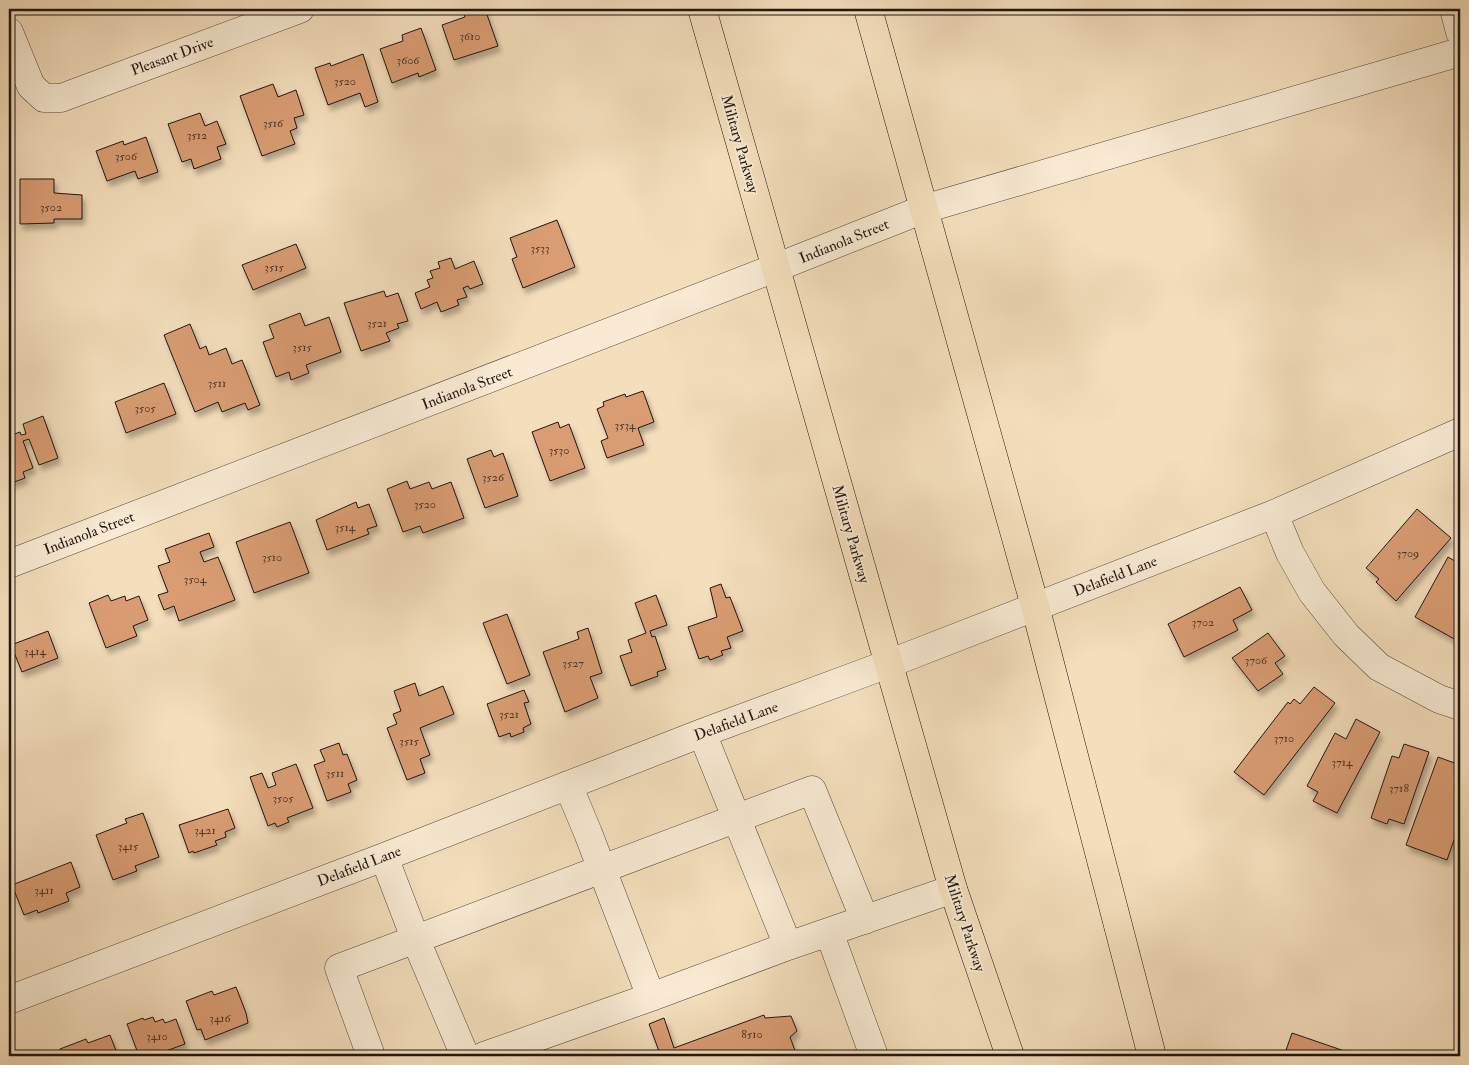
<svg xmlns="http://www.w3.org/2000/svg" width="1469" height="1065" viewBox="0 0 1469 1065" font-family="'IM FELL Double Pica',serif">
  <defs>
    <filter id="shadow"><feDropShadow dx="3" dy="5.5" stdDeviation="2.5" flood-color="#0004"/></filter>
  </defs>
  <rect width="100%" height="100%" fill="#f4debc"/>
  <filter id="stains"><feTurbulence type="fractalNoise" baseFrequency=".004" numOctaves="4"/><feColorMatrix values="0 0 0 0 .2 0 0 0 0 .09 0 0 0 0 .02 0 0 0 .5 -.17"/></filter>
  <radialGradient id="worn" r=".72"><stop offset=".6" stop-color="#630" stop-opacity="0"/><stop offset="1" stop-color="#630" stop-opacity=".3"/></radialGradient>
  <path fill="#d99c73" stroke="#211510" filter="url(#shadow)" d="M472,9H485L498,46L454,60L442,25L465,17L463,12Z
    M421,28L436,70L419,77L418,73L392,83L380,49L403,41L402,35Z
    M363,54L378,102L365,107L360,93L328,105L315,68L330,63L331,66Z
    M273,84L278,97L296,90L304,115L294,118L297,128L290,131L295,144L262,156L240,96Z
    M200,113L205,126L217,121L226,144L217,147L221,159L194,169L191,159L182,162L168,124Z
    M146,137L158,172L138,179L135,171L107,181L96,151L123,141L124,145Z
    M20,179H54V193L82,195V219H54V223L20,224Z
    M557,220L575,267L523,288L512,259L517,257L510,238Z
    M296,244L306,268L253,290L242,265Z
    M451,258L455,269L474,261L483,284L470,289L468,286L463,288L467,297L457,300L459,305L441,312L437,302L421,309L415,293L430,287L427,280L433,278L430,271L440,268L438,262Z
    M384,291L386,297L398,293L408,321L397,324L399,328L386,333L390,341L361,351L344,303Z
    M300,313L305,326L329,317L341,352L306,365L309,373L291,380L289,372L276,377L263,342L274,338L269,325Z
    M190,324L200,349L206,346L209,355L226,348L232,364L242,360L260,405L248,410L245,403L222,412L218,402L195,412L164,335Z
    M164,383L176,414L126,433L115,402Z
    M643,391L654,422L638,428L644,445L607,458L601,441L608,438L597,409L604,406L603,402L625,394L626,397Z
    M43,416L58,458L39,465L29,439L23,441L33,468L23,472L25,478L9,484V445L11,444L9,436L20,432L21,435L26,434L23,424Z
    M558,422L560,428L569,424L585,468L550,481L532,432Z
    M491,450L494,457L503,453L518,496L485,508L467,459Z
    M407,481L410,489L429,482L432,489L451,482L464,518L423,533L420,526L403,532L387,489Z
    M356,502L358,508L369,504L377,526L367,529L369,534L327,550L316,520Z
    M1417,509L1451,538L1396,601L1376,582L1379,579L1366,568Z
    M290,522L309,573L254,593L236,542Z
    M209,533L214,547L200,552L204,562L218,557L235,600L179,621L174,606L164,610L158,595L168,592L158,566L170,562L165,549Z
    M1448,557L1460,564V637L1458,641L1415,617Z
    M721,584L726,598L730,597L743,631L727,637L731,648L721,651L723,655L710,660L708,656L699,659L688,627L717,617L710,588Z
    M1240,587L1252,610L1233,620L1238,630L1184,657L1168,624Z
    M108,595L111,601L125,596L126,601L139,596L148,620L133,626L137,636L106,648L89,603Z
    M656,595L667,625L650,631L652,637L655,636L666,669L657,672L658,676L631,686L620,656L632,652L628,640L646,633L635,603Z
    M507,614L530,675L507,684L483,623Z
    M588,628L602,673L590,677L598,698L565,712L543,652L579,639L577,632Z
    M48,631L58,658L22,672L11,645Z
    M1268,633L1285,656L1275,663L1283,674L1258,691L1232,658Z
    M415,683L419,696L443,686L454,714L420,728L430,755L420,759L425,773L407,780L387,728L397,724L393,714L401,711L394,691Z
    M1314,687L1335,703L1264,795L1234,772L1288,702L1290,704L1294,699L1300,704Z
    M524,690L529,702L524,703L531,724L523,728L524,732L511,737L510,733L499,737L487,704Z
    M1356,719L1380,732L1337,813L1313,801L1318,792L1307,786L1335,733L1346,739Z
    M339,743L343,755L347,754L357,780L348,784L351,792L327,801L314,765L325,761L320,750Z
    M1404,744L1429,752L1404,824L1389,819L1387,824L1371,818L1392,756L1399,758Z
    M1438,757L1460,765V776L1458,782L1460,783V823L1447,860L1406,845Z
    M296,764L313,808L287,818L289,822L277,827L275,823L268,826L250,777L262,773L268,788L276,785L272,773Z
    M228,809L235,828L225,832L226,837L215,841L217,845L194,853L193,851L189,853L179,825Z
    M143,813L159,857L135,866L137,871L113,880L96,835L127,823L125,819Z
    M71,862L80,887L66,893L69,901L38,913L37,910L24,915L12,885Z
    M236,987L246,1013L248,1023L205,1040L201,1029L197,1030L186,1001L212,991L214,995Z
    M764,1015L765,1018L791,1016L797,1031L790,1037L797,1056H655L660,1054L649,1024L664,1018L674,1048Z
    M153,1017L155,1022L163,1019L165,1023L176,1019L185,1044L152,1056H139L127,1024L143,1018L144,1020Z
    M1292,1033L1359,1056H1295L1285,1053Z
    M110,1035L118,1056H62L60,1049L86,1039L88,1043Z"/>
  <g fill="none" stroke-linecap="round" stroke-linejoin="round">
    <g stroke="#56473b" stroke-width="29">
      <path id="minor" d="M1454,9L1460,32
        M9,32L31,86L44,98H61L300,9
        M1274,514L1290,553L1312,592L1346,635L1379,667L1439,699L1460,706
        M9,564L775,268L924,209L1460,52
        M702,733L788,946L953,889
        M568,785L588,833L651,997
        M384,857L415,938L465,1056
        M829,932L874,1056
        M9,1000L384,857L702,733L888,664L1274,514L1460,432
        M371,1056L339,968L812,790L865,920
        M484,1056L651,997L788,946"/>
    </g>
    <g stroke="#211510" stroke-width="29">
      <path id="major" d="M702,9L953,889L1010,1056
        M868,9L1035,606L1152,1056"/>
    </g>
    <use href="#minor" stroke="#f8ead3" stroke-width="28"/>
    <use href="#major" stroke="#f4debc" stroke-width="28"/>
  </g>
  <g text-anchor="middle" stroke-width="4" stroke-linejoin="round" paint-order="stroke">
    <g font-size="12" fill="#4f3729">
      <text x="470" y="40">3610</text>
      <text x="408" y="64">3606</text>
      <text x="345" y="85">3520</text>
      <text x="273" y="127">3516</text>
      <text x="197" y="139">3512</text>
      <text x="126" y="160">3506</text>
      <text x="51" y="211">3502</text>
      <text x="540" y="252">3533</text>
      <text x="274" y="271">3515</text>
      <text x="377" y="327">3521</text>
      <text x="302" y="351">3515</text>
      <text x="217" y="387">3511</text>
      <text x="145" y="412">3505</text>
      <text x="625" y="429">3534</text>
      <text x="559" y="454">3530</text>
      <text x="493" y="481">3526</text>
      <text x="425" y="508">3520</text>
      <text x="345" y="531">3514</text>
      <text x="1408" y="557">3709</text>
      <text x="272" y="561">3510</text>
      <text x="195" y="583">3504</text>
      <text x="1203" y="626">3702</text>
      <text x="35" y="655">3414</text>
      <text x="1256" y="664">3706</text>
      <text x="573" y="667">3527</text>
      <text x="509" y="718">3521</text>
      <text x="1284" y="742">3710</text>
      <text x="409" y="745">3515</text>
      <text x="1342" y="766">3714</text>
      <text x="335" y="777">3511</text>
      <text x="1399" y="792">3718</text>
      <text x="283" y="802">3505</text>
      <text x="205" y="834">3421</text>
      <text x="128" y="850">3415</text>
      <text x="44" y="894">3411</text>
      <text x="220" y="1022">3416</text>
      <text x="752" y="1038">8510</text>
      <text x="157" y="1040">3410</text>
    </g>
    <g font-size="15" fill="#211510" stroke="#f8ead3">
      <text transform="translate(172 56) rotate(-20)" y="5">Pleasant Drive</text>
      <text transform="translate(740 144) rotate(74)" y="5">Military Parkway</text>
      <text transform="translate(844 241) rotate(-22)" y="5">Indianola Street</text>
      <text transform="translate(467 388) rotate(-21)" y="5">Indianola Street</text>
      <text transform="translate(89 533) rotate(-21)" y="5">Indianola Street</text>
      <text transform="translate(851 534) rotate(74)" y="5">Military Parkway</text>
      <text transform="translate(1115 576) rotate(-21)" y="5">Delafield Lane</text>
      <text transform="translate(736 721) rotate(-20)" y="5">Delafield Lane</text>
      <text transform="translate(359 866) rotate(-21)" y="5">Delafield Lane</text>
      <text transform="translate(965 923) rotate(72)" y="5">Military Parkway</text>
    </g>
  </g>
  <rect width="1469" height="1065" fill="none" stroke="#f4debc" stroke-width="30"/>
  <rect x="10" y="10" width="1449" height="1045" fill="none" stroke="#211510" stroke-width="2.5"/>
  <rect x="15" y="15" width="1439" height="1035" fill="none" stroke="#211510"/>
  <rect width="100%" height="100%" filter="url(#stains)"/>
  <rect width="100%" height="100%" fill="url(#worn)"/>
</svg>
